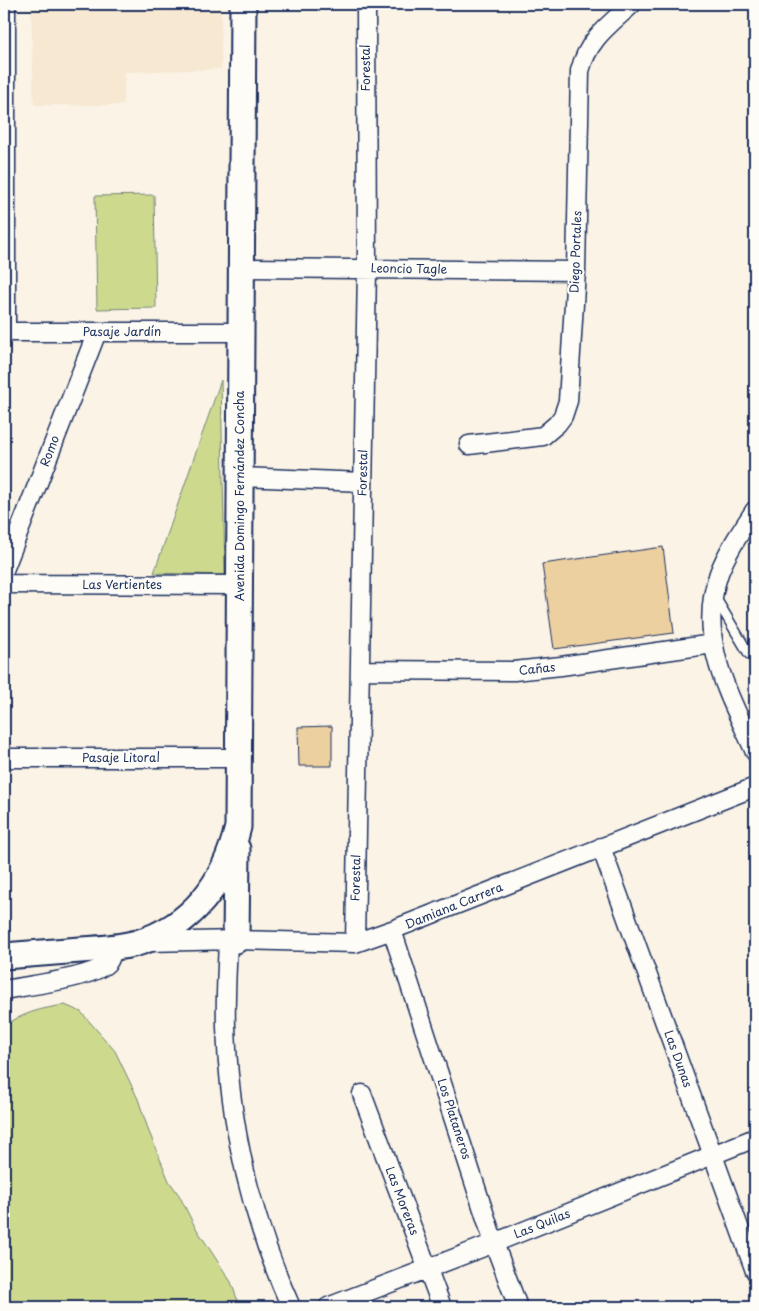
<svg xmlns="http://www.w3.org/2000/svg" width="759" height="1311" viewBox="0 0 759 1311" font-family="'Playpen Sans',sans-serif">
  <rect width="100%" height="100%" fill="#faf3e6"/>
  <filter id="ink" filterUnits="userSpaceOnUse"><feTurbulence type="fractalNoise" baseFrequency=".02" numOctaves="2"/><feDisplacementMap in="SourceGraphic" scale="10" xChannelSelector="R" yChannelSelector="G"/><feConvolveMatrix kernelMatrix="1 2 1 2 8 2 1 2 1" color-interpolation-filters="sRGB"/></filter>
  <g filter="url(#ink)">
    <path fill="#f6e8d1" d="M31,4H221V69L125,72L123,105H34Z"/>
    <path fill="#cdda8e" stroke="#748476" d="M154,195L156,308L97,309L95,196Z
      M221,380L225,575L154,573Z
      M65,1005L81,1012L115,1051L138,1099L149,1132L169,1181L179,1195L194,1225L231,1282L240,1307H4V1026C23,1013 42,1008 65,1005Z"/>
    <path fill="#edd0a0" stroke="#1b2f5e" d="M663,547L674,633L554,649L542,564Z
      M755,589V612L750,610Z
      M332,726V766H299L298,727Z"/>
    <g fill="none" stroke-linecap="round" stroke-linejoin="round">
      <g stroke="#1b2f5e" stroke-width="12">
        <path id="service" d="M715,597L749,654L755,652"/>
      </g>
      <g stroke="#1b2f5e" stroke-width="21">
        <path id="minor" d="M6,4V332
          M241,268L576,271
          M4,332H241
          M469,445L543,436L557,424L563,416L568,401L576,271L580,71C588,39 609,25 632,4
          M240,477L363,482
          M755,510C742,530 728,550 719,573C696,639 729,694 755,752
          M4,570L97,332
          M4,584L239,585
          M360,670L514,671L561,666L713,644
          M4,758H238
          M601,847L755,1271
          M392,930L494,1243L518,1307
          M228,940C227,969 225,998 226,1027C229,1125 251,1218 291,1307
          M148,942L236,940L355,943L392,930L755,787
          M355,943L367,269L366,4
          M4,990C25,986 96,978 108,962C111,958 112,952 114,948
          M362,1094L442,1307
          M328,1307L494,1243L755,1138"/>
      </g>
      <g stroke="#1b2f5e" stroke-width="29">
        <path id="secondary" d="M236,940L237,849
          M4,956C29,954 55,952 80,950C99,949 119,948 137,943C193,926 225,882 238,827L243,4"/>
      </g>
      <use href="#service" stroke="#fdfcf7" stroke-width="9"/>
      <use href="#minor" stroke="#fdfcf7" stroke-width="18"/>
      <use href="#secondary" stroke="#fdfcf7" stroke-width="25"/>
    </g>
  </g>
  <g text-anchor="middle" stroke-width="4.5" stroke-linejoin="round" paint-order="stroke">
    <g font-size="12" fill="#1b2f5e" stroke="#fdfcf7">
      <text transform="translate(366 68) rotate(-90)" y="4">Forestal</text>
      <text transform="translate(576 252) rotate(-88)" y="4">Diego Portales</text>
      <text transform="translate(409 269) rotate(1)" y="4">Leoncio Tagle</text>
      <text x="122" y="336">Pasaje Jardín</text>
      <text transform="translate(50 451) rotate(-69)" y="4">Romo</text>
      <text transform="translate(363 473) rotate(-89)" y="4">Forestal</text>
      <text transform="translate(240 496) rotate(-90)" y="4">Avenida Domingo Fernández Concha</text>
      <text x="122" y="589">Las Vertientes</text>
      <text transform="translate(537 669) rotate(-6)" y="4">Cañas</text>
      <text x="121" y="762">Pasaje Litoral</text>
      <text transform="translate(356 878) rotate(-89)" y="4">Forestal</text>
      <text transform="translate(454 906) rotate(-22)" y="4">Damiana Carrera</text>
      <text transform="translate(678 1059) rotate(70)" y="4">Las Dunas</text>
      <text transform="translate(454 1119) rotate(72)" y="4">Los Plataneros</text>
      <text transform="translate(402 1201) rotate(69)" y="4">Las Moreras</text>
      <text transform="translate(542 1224) rotate(-22)" y="4">Las Quilas</text>
    </g>
  </g>
  <rect width="759" height="1311" fill="none" stroke="#fdfcf7" stroke-width="20"/>
  <rect x="10" y="10" width="739" height="1291" fill="none" stroke="#1b2f5e" stroke-width="2" filter="url(#ink)"/>
</svg>
